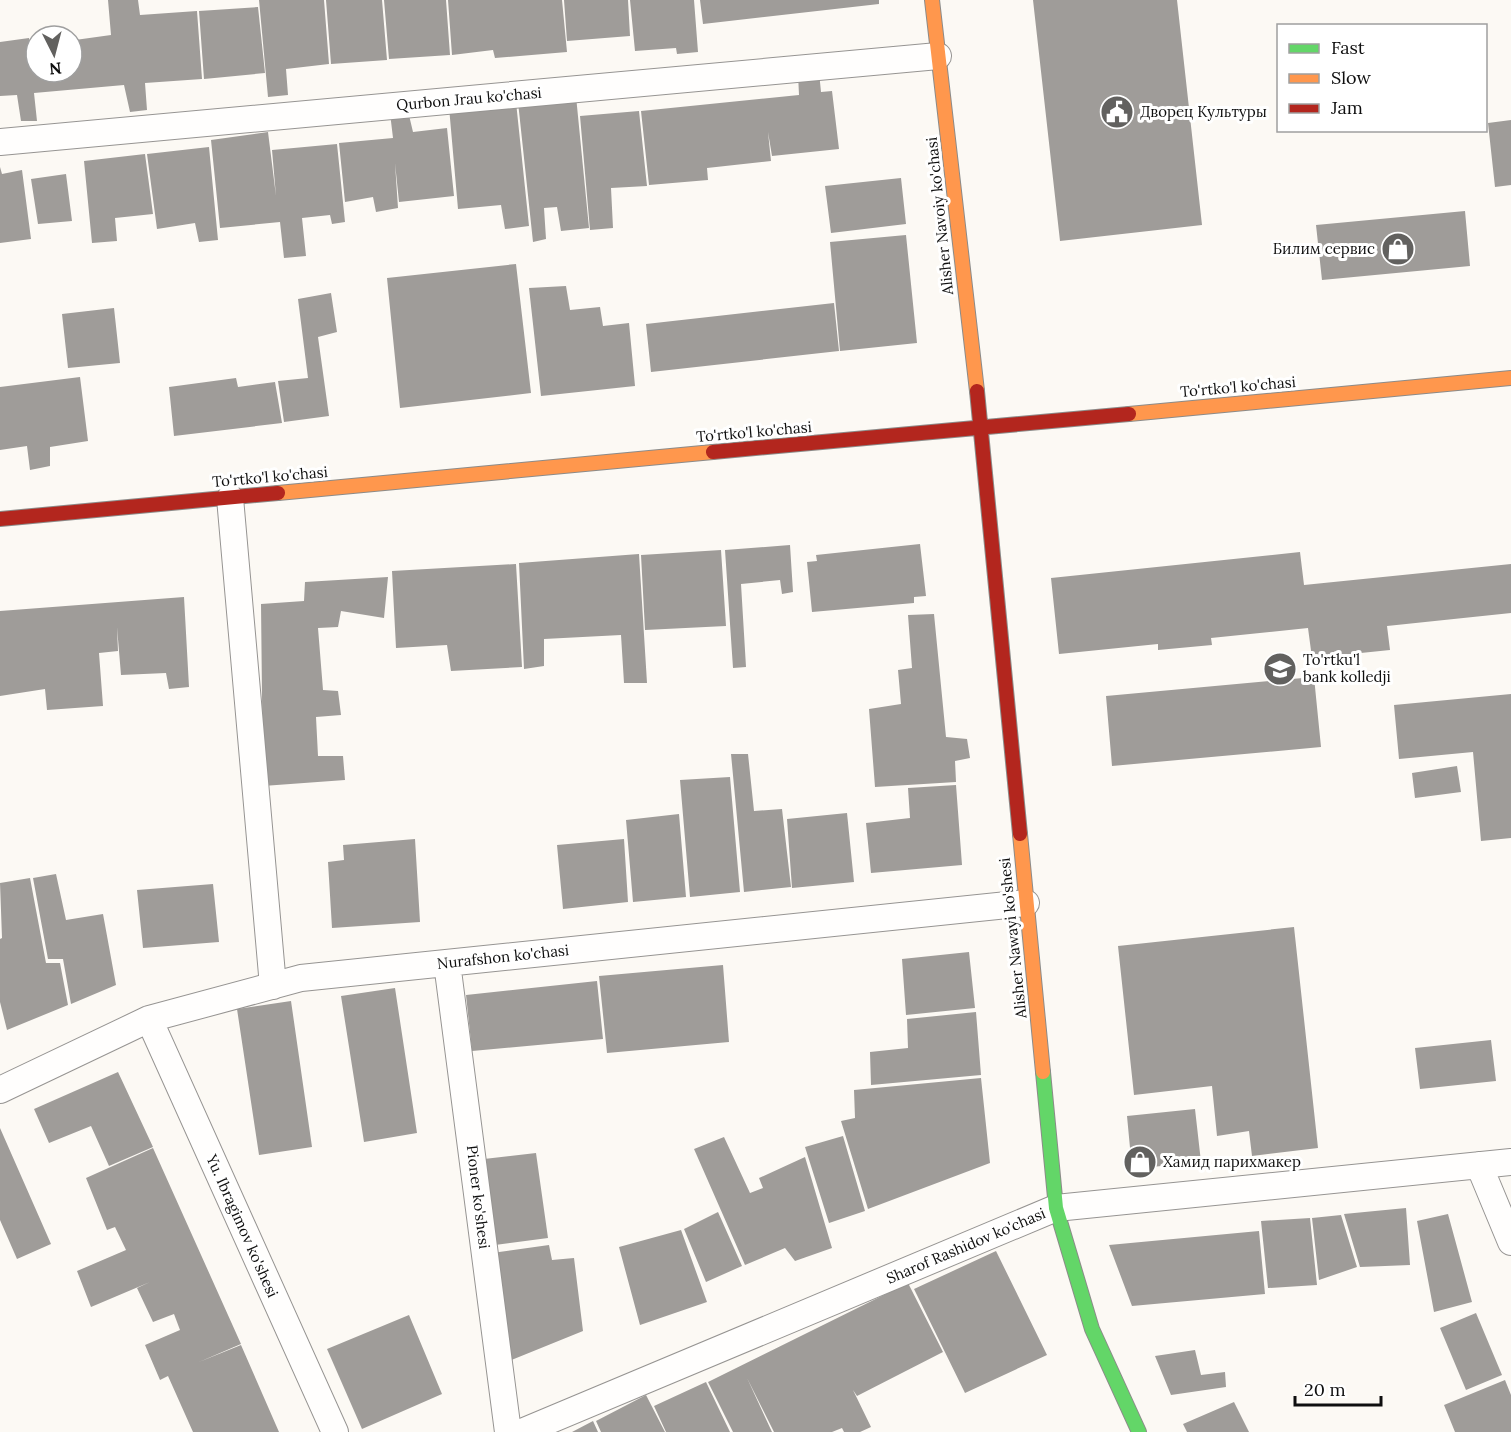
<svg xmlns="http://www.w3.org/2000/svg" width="1511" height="1432" viewBox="0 0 1511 1432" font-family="Lora,serif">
  <rect width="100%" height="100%" fill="#fcf9f4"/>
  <path fill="#9f9c99" d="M108,0H138L140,15L197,11L202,79L145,83L147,110L130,112L124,85L34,93L37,121H21L17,95L0,96V42L29,38L32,67H36V72H72V63L76,62L75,40L111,35Z
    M259,0H324L329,64L286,69L288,95L268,97Z
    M326,0H382L387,60L331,64Z
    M384,0H446L450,55L389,59Z
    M448,0H562L567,52L495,58L493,50L452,55Z
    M564,0H628L630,36L567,41Z
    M630,0H694L698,52L677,54L676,48L635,51Z
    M700,0H879V4L703,24Z
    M1033,0H1177L1202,225L1060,241Z
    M258,7L265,73L204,79L199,11Z
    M819,72L821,92L832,91L839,149L772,156L768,132L771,161L707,168L708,180L649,185L641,111L799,95L798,74Z
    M576,96L589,228L561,231L557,207L544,208L546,239L533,242L518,102Z
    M516,102L529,226L505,229L501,205L458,209L449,107Z
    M408,111L413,132L447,128L454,196L399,202L395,163L398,208L376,212L373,197L345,202L339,143L393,138L390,113Z
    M639,111L647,186L611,188L613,228L590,230L580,116Z
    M1511,120V185L1495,187L1488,123Z
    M268,132L276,196L272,150L337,144L345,222L332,224L330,215L302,218L306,256L284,258L280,222L220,228L211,140Z
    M209,147L218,240L199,242L195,223L157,229L147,154Z
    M145,154L153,214L115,218L117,241L92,243L84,161Z
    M0,167L2,174L22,170L31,239L0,243Z
    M66,174L72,221L38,224L31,179Z
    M901,178L906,224L831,233L825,186Z
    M1465,211L1470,266L1322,280L1316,225Z
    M906,235L917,343L840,351L830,242Z
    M516,264L531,393L400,408L387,278Z
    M566,286L570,310L600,307L603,326L629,323L635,386L541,396L529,288Z
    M331,293L337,332L318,337L329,416L284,422L278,381L308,378L298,299Z
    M834,303L839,351L651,372L646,324Z
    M114,308L120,363L68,368L62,314Z
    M80,377L88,441L50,447V466L30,470L27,446L0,450V387Z
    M236,378L238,387L275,382L282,423L174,436L169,387Z
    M920,544L926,596L914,597V603L812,612L807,562L817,561L816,555Z
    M790,545L793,592L782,594L780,580L741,584L746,667L733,668L725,550Z
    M721,550L726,626L645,630L641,555Z
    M1300,552L1304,585L1511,564V613L1387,626L1390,650L1312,658L1308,628L1211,638L1212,645L1158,650V644L1059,654L1051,578Z
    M639,554L647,683H624L621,635L544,639V666L524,669L519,563Z
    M516,564L522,667L451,671L447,645L396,648L392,571Z
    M388,577L384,618L341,611L338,627L318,628L323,690L338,691L341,715L316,717L318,756H343L345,780L263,786L261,604L304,601L305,582Z
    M184,597L189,687L169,689L166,673L121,675L117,627L118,651L99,653L103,706L47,710L45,689L0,696V611Z
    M934,614L946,737L967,739L970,758L955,761L956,782L875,787L869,709L901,704L898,670L912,668L908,615Z
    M1314,677L1321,747L1112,766L1106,696Z
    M1511,694V838L1481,841L1473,752L1399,759L1394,705Z
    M731,754H748L754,811L782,809L791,887L744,892Z
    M1457,766L1461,792L1415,798L1412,773Z
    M730,777L740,892L690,897L680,780Z
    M956,785L962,865L871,873L866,823L910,818L908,788Z
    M847,813L854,882L792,888L787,819Z
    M679,814L686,897L633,902L626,820Z
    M415,839L420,922L332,928L328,862L344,860L343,845Z
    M624,839L628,902L563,909L557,845Z
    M56,874L66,920L103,914L116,985L71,1004L63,959H48L33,878Z
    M30,878L46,963H60L68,1005L7,1030L0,1002V939L2,938L0,883Z
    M213,884L219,942L143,948L137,890Z
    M1294,927L1318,1148L1252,1156L1249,1131L1217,1136L1212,1086L1134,1095L1118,946Z
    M969,952L975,1008L906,1015L902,959Z
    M723,965L729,1042L607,1053L599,976Z
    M597,981L603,1039L472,1051L466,995Z
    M395,988L417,1133L364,1142L341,996Z
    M291,1001L312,1147L259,1155L237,1009Z
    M976,1012L981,1075L871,1085L870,1052L908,1048L907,1019Z
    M1491,1040L1496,1081L1420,1089L1415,1048Z
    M118,1072L153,1147L109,1166L91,1126L49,1143L34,1109Z
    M981,1078L990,1163L868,1209L841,1121L855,1118L854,1090Z
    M1195,1109L1201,1162L1132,1169L1127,1116Z
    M0,1128L51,1244L17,1259L0,1220Z
    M843,1136L865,1211L829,1223L805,1147Z
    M724,1137L750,1193L763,1188L759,1178L805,1157L832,1248L795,1261L785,1248L745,1265L694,1149Z
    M153,1148L241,1344L199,1362L241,1345L279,1432H193L168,1376L160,1380L145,1345L180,1330L174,1314L153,1322L137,1288L150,1282L91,1307L77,1271L126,1250L115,1227L107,1230L86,1178Z
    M536,1153L548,1238L480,1247L484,1159Z
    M1406,1208L1410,1265L1360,1267L1344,1214Z
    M718,1212L742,1266L706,1282L684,1229Z
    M1448,1214L1472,1302L1434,1312L1417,1221Z
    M1341,1215L1357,1267L1319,1280L1312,1218Z
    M1310,1218L1317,1285L1268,1288L1261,1221Z
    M681,1230L707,1302L640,1325L619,1247Z
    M1259,1231L1265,1294L1132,1306L1109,1245Z
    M549,1245L552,1260L574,1258L583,1331L509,1361L492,1253Z
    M996,1251L1047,1355L965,1393L914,1289Z
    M908,1283L943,1352L857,1396L853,1390L871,1427L860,1432H844L842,1428L832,1432H774L747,1378L772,1432H733L708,1382Z
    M1476,1313L1502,1375L1466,1390L1440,1328Z
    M409,1315L442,1394L362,1429L327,1349Z
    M1195,1350L1201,1375L1225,1372L1226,1387L1171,1395L1155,1356Z
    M1505,1380L1511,1395V1432H1455L1444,1405Z
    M706,1382L730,1432H666L654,1406Z
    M646,1395L665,1432H601L596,1421Z
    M1234,1402L1249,1432H1187L1183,1424Z
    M593,1421L598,1432H572Z"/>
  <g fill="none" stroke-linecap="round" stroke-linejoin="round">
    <g stroke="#969492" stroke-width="28">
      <path id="street" d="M0,142L938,56
        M230,498L273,986
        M447,963L508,1432
        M149,1019L335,1432
        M0,1090L149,1019L301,978L1026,903
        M1479,1165L1511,1242
        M522,1432L1056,1208L1511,1162"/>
    </g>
    <g stroke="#8c8b89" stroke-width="16">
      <path id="fast" d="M1043,1072L1056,1208L1092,1329L1139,1432"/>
    </g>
    <g stroke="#8c8b89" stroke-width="16">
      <path id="slow" d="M932,0L977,391
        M1129,414L1511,378
        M278,493L713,452
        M1020,834L1043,1072"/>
    </g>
    <g stroke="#8c8b89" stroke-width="16">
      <path id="jam" d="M977,391L1020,834
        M713,452L1129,414
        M0,519L278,493"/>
    </g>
    <use href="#street" stroke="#fffefd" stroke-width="26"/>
    <use href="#fast" stroke="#63d668" stroke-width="14"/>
    <use href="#slow" stroke="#ff974d" stroke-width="14"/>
    <use href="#jam" stroke="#b3261e" stroke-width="14"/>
  </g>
  <defs>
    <g id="civic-disc" transform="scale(1.725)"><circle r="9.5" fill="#62615f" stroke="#fff"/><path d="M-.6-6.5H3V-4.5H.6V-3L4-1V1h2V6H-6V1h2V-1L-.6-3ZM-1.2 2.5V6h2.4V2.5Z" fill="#fff"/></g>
    <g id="shop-disc" transform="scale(1.725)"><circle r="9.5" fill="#62615f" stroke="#fff"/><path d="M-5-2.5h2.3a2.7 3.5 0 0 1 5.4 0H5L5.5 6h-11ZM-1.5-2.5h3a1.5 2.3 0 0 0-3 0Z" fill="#fff"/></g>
    <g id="university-disc" transform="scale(1.725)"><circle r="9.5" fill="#62615f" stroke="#fff"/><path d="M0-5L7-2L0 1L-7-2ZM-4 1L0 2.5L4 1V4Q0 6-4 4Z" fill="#fff"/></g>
  </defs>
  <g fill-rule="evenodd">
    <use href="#civic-disc" x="1117" y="112"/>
    <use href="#shop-disc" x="1398" y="249"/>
    <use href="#university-disc" x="1280" y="669"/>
    <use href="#shop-disc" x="1140" y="1162"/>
  </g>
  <g text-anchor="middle" stroke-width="6" stroke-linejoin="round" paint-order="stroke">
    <g font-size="15" fill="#0f0f0f" stroke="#fff">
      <text transform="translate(469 99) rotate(-5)" y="5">Qurbon Jrau ko'chasi</text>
      <text transform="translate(940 216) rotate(-96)" y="5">Alisher Navoiy ko'chasi</text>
      <text transform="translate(1238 387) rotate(-5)" y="5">To'rtko'l ko'chasi</text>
      <text transform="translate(754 432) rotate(-5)" y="5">To'rtko'l ko'chasi</text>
      <text transform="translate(270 477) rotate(-5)" y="5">To'rtko'l ko'chasi</text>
      <text transform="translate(1013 938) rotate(-96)" y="5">Alisher Nawayi ko'shesi</text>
      <text transform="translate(503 957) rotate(-6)" y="5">Nurafshon ko'chasi</text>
      <text transform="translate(478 1197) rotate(83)" y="5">Pioner ko'shesi</text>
      <text transform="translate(242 1226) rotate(66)" y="5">Yu. Ibragimov ko'shesi</text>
      <text transform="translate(966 1246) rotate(-23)" y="5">Sharof Rashidov ko'chasi</text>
    </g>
    <g font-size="15" fill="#0f0f0f" stroke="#fff" text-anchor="start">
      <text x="1140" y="117">Дворец Культуры</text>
      <text x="1375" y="254" text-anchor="end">Билим сервис</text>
      <text x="1303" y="665">To'rtku'l<tspan x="1303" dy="17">bank kolledji</tspan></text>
      <text x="1163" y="1167">Хамид парихмакер</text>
    </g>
  </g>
  <rect x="1277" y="24" width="210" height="108" fill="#ffffff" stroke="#9f9f9f" stroke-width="1.5"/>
  <rect x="1289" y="44" width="30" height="9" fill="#63d668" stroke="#9f9f9f" stroke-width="1.5"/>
  <text x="1331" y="54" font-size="18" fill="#0f0f0f">Fast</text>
  <rect x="1289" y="74" width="30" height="9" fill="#ff974d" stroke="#9f9f9f" stroke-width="1.5"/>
  <text x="1331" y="84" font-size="18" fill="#0f0f0f">Slow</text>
  <rect x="1289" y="104" width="30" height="9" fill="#b3261e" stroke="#9f9f9f" stroke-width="1.5"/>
  <text x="1331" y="114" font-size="18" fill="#0f0f0f">Jam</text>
  <g transform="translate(54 54) rotate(174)"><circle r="28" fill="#ffffff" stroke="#9f9f9f" stroke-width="1.5"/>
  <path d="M0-4.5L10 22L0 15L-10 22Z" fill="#62615f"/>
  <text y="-9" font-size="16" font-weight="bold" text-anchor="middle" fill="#0f0f0f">N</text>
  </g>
  <path d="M1295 1396v9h86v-9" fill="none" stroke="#0f0f0f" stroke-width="3"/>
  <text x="1304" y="1396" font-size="18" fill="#0f0f0f" stroke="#ffffff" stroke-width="4.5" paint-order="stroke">20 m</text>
</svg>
